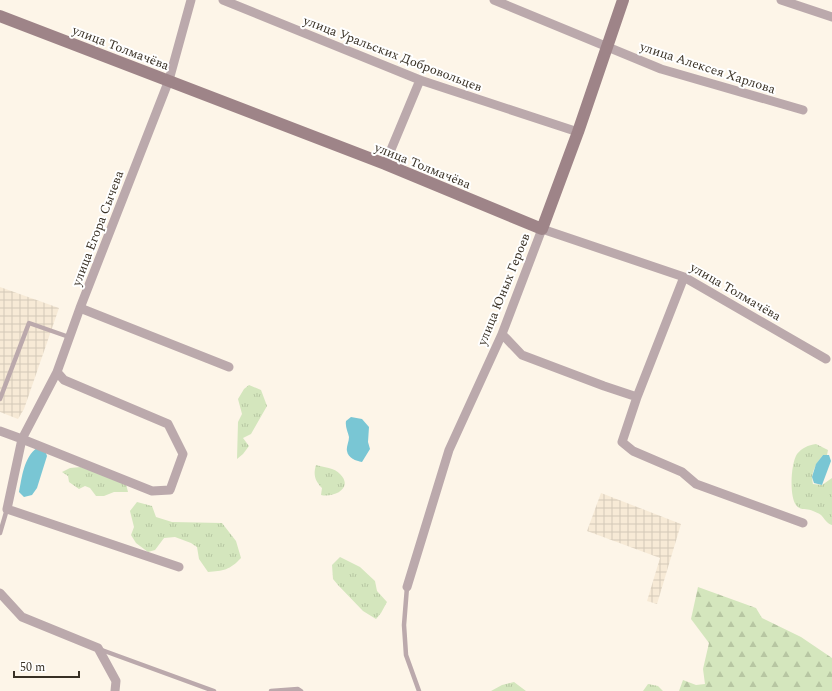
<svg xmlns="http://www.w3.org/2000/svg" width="832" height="691" viewBox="0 0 832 691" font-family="Spectral,serif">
  <defs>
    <pattern id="industrial-grid" width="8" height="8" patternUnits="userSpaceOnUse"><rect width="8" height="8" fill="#f7ead6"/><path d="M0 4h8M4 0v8" fill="none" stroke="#d4c9b8"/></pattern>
    <pattern id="grass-tufts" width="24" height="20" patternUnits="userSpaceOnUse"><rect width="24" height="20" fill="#d4e6bd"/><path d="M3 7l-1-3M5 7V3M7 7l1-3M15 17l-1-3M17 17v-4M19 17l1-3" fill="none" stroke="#b7c6a2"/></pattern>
    <pattern id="forest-firs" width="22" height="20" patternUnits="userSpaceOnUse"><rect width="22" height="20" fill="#d4e6bd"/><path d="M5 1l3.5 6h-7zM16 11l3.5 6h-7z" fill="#b7c6a2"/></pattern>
  </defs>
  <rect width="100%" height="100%" fill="#fdf5e8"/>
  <path fill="url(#industrial-grid)" d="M0,287L59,308L24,409L18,419L0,412Z
    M601,493L681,524L657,604L647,601L660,558L587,531Z"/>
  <path fill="url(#grass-tufts)" d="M249,385L261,390L267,406L251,434L243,438L249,446L243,454L237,459L238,422L242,414L238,399L244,389Z
    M816,444L828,450L827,455H823C816,464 810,473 813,484L822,485L832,478V525C826,523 825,519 821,515C819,513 815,512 813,511C807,508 800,511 796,505C789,496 791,463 797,454C802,448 808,445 816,444Z
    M316,465C323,467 335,468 340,474C354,488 334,498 321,495L322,488C315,481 313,475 316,465Z
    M81,467L126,484L128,492H114L104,496H96L90,488L85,486L79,489L69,482L68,476L62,472L70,468Z
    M137,502L152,506L156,517L172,522L222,523L236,541L241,558C230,570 223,571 208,572L199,559L197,547L191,543L175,537L164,538L155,550L148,552L136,543L131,535L134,527L130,511Z
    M340,557L360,567L375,581L377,591L387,602L381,613L376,619L363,611L338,585L333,579L332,565Z
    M514,682L526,691H491L502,685Z
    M648,684L658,686L663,691H643Z"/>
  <path fill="url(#forest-firs)" d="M698,587L756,608L762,618L801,637L832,658V691H679L683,680L696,685L705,684L703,669L709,643L691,619Z"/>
  <path fill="#79c6d4" d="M351,417L362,419L369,427L368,442L370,449L362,462C356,461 348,458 347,451C346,447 349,442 349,437C348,432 345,427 346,421Z
    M37,448L46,453L47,456L37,488L32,495L24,497L19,492C22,477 24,457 37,448Z
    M823,455H829L831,461L822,485L814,483L812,477L816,464Z"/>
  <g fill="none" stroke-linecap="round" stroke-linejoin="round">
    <path stroke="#bba9ac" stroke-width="4.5" d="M0,399L29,323L69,337
      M0,533L7,509
      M407,587L404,625L406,655L419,691
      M99,649L214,691
      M271,691L298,689L301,691"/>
    <path stroke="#bba9ac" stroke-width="9" d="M223,0L420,80L578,132
      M494,0L661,69L803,110
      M781,0L832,17
      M385,164L420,80
      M684,277L637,397L622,442L633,451L682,472L696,484L803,523
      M80,308L229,367
      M502,334L522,355L604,386L637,397
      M57,372L64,380L168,424L183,454L170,490L152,491L22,439L7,509L179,567
      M0,431L22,439L57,372L80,308L169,80L191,0
      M407,587L449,450L502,334L542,229L684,277L826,359
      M0,593L22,617L98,648L116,681L115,691"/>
    <path stroke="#9e8488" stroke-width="12" d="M0,16L385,164L542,229L578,132L623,0"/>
  </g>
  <g text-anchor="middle" stroke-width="4" stroke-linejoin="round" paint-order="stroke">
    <g font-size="13" fill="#383024" stroke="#fff">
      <text transform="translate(121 47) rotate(21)" y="5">улица Толмачёва</text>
      <text transform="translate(393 53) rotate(21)" y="5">улица Уральских Добровольцев</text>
      <text transform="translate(708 67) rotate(18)" y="5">улица Алексея Харлова</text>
      <text transform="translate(423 165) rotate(22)" y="5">улица Толмачёва</text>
      <text transform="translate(97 228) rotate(-69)" y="5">улица Егора Сычева</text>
      <text transform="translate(503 289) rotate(-68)" y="5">улица Юных Героев</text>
      <text transform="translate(736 291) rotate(30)" y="5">улица Толмачёва</text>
    </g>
  </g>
  <path d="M14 671v6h65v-6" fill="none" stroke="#383024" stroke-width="2"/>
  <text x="20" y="671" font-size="12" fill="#383024" stroke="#ffffff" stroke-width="3" paint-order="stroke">50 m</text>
</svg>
